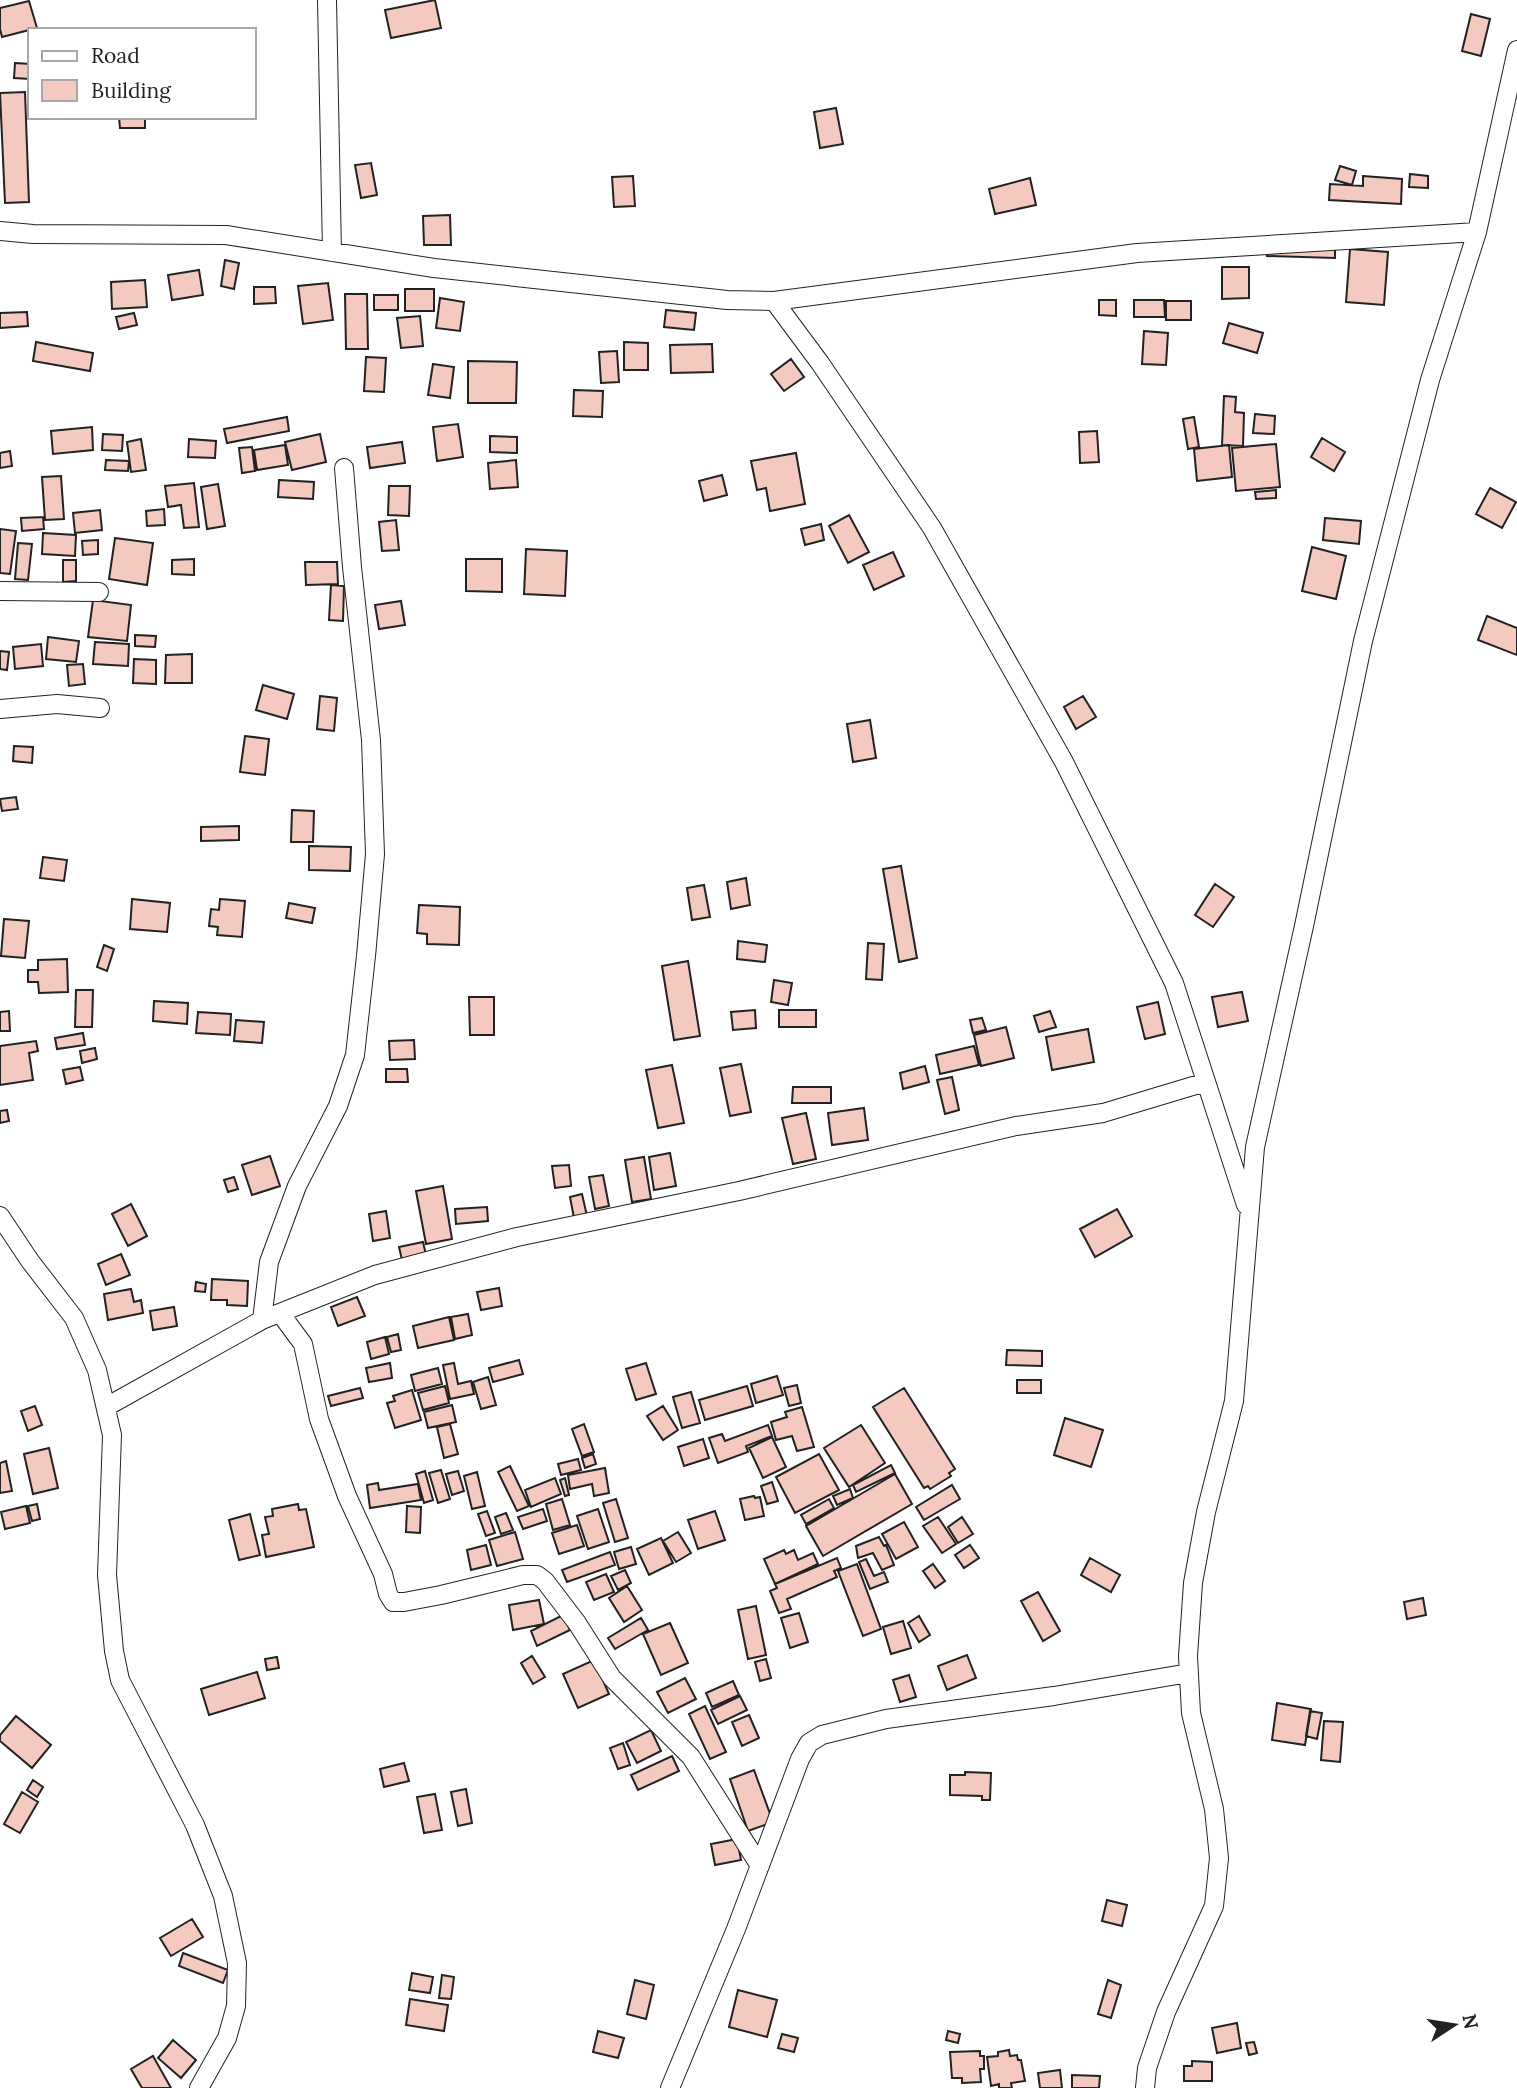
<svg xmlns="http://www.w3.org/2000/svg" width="1517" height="2088" viewBox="0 0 1517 2088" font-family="Lora,serif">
  <rect width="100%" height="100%" fill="#fff"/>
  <path fill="#f3c9c0" stroke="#222" stroke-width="2" d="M435,0L441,28L391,38L385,10Z
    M29,1L37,28L2,37L0,29V8Z
    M1471,14L1490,19L1481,56L1462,51Z
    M15,63L30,64V79L14,78Z
    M25,92L29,202L5,203L0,93Z
    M836,108L843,144L820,148L814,112Z
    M119,117H145V128H120Z
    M371,163L377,195L361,198L355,165Z
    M1340,166L1356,171L1352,185L1335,180Z
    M1410,174L1428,176V188L1409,187Z
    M633,176L635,206L614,207L612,177Z
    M1363,176L1402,179L1401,204L1329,200L1330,184L1363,186Z
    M1030,178L1036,205L995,214L989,189Z
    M450,215L451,245H424L423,216Z
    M1267,242L1335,243V258L1267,256Z
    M1350,249L1388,252L1384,305L1346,302Z
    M225,260L239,263L234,289L221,286Z
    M1222,267H1249V298L1222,299Z
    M199,270L203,295L172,300L168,275Z
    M145,280L147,307L112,309L111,282Z
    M328,283L333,320L303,324L298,286Z
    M254,287H275L276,303L254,304Z
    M405,289H434V311H405Z
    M345,294H367L368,349H346Z
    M374,295H398V310H374Z
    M440,298L464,302L460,331L436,328Z
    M1099,300H1116V316L1099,315Z
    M1134,300H1164L1165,317H1134Z
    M1166,301H1191V320H1166Z
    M666,310L696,313L694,330L664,327Z
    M27,312L28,326L0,328V313Z
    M134,313L137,325L119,329L116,317Z
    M420,316L423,346L401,348L397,318Z
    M1229,323L1263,333L1257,353L1223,343Z
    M1144,331L1168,333L1166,365L1142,364Z
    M36,342L93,353L90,371L33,361Z
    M624,342L648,343V370H624Z
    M712,344L713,372L671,373L670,345Z
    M617,351L619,382L601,383L599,352Z
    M366,357L386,358L384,392L364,391Z
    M791,359L804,377L784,391L771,374Z
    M468,361L517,362L516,403H468Z
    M433,364L454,367L450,398L428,395Z
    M574,390L603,391L602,417L573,416Z
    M1224,396L1236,397L1235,412L1244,413L1243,446L1222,445Z
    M1255,414L1275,416L1274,434L1253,433Z
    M287,417L289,431L227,443L224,429Z
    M1194,417L1199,447L1188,449L1183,419Z
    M458,424L463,457L437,461L433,427Z
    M92,427L93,450L53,454L51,431Z
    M1097,431L1099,462L1080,463L1079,432Z
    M103,434L123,435L122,451L102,450Z
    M320,434L326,462L292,470L285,442Z
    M490,436L517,437V453L490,452Z
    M1322,438L1345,452L1334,471L1311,457Z
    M141,439L146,470L131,472L127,442Z
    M189,439L216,441L215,458L188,457Z
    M402,442L405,463L370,468L367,447Z
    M1276,444L1280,487L1236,491L1232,448Z
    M285,445L288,465L257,470L254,450Z
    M1229,445L1232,477L1197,481L1194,449Z
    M252,447L255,471L242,473L239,448Z
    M10,451L12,466L0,468V453Z
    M796,453L805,504L770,511L766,488L757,490L751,461Z
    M106,460L129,461L128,471L105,470Z
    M516,460L518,487L490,489L488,463Z
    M722,475L727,495L704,501L699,481Z
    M61,476L64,519L45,520L42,477Z
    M279,480L314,482L313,499L278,497Z
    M194,483L199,527L184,528L181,505L168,507L165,486Z
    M218,484L225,526L207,529L201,487Z
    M389,486H410L409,516L388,515Z
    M1490,488L1516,502L1502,528L1476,514Z
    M1276,490V498L1256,499L1255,492Z
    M164,509L165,525L147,526L146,511Z
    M100,510L102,530L75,533L73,513Z
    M849,515L869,552L848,563L829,526Z
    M43,517L44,529L22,531L21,518Z
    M1325,518L1361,521L1359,544L1323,540Z
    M396,520L399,550L382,551L379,522Z
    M821,524L824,540L805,545L801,529Z
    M0,529L16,531L10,574L0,573Z
    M43,533L76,535L75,556L42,554Z
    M115,538L153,543L147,585L109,579Z
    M98,540V554L83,555L82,541Z
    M18,543L32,544L28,580L15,579Z
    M1312,547L1346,556L1336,599L1302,591Z
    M526,549L567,551L565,596L524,594Z
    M893,552L904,576L874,590L863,565Z
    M194,559V575L172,574V560Z
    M466,559H502V592L466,591Z
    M63,560H76V581L63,582Z
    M305,562H337L338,584L306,585Z
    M331,585L344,586L343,621L329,620Z
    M93,600L131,605L127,641L88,637Z
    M401,601L405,625L379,629L375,605Z
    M1487,616L1517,628V655L1478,640Z
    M135,635L156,636L155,647L135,646Z
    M48,637L79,641L76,662L46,659Z
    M95,642L129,644L128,666L93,664Z
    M41,644L43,666L15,669L13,647Z
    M0,651L9,652L7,670L0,669Z
    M192,654V683H165L166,655Z
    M134,659L156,660V684L133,683Z
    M83,664L85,684L69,686L67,665Z
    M263,685L294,694L287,719L256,710Z
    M320,696L337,698L334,731L317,729Z
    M1083,696L1096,717L1076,729L1064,707Z
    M870,720L876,758L853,762L847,724Z
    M245,736L269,739L265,775L240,772Z
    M14,746L33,747L32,763L13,761Z
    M16,797L18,809L2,811L0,799Z
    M292,810L314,811L313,842H291Z
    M239,826V840L201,841V827Z
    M309,846L351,847L350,871L309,870Z
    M43,857L67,860L64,881L40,878Z
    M901,866L917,958L899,962L883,869Z
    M746,878L750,905L731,909L727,882Z
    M1215,884L1234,897L1213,927L1195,915Z
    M704,885L710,917L692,920L687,888Z
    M132,899L170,903L167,932L130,929Z
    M220,899L245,901L242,937L217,935L218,927L209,926L211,909L219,910Z
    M289,903L315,908L312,923L286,918Z
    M419,905L460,907L459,945L427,944V934L417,933Z
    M4,919L29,921L25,958L1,956Z
    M738,941L767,945L765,962L737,959Z
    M868,943L884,944L882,980L866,979Z
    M104,945L114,949L107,971L97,967Z
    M67,959L68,992L39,993L38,982H28V970H38V960Z
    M688,961L700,1036L674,1040L662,966Z
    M774,980L792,983L788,1005L771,1002Z
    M76,990H93L92,1027H75Z
    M1242,992L1248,1021L1218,1027L1212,997Z
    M469,997H494V1035H470Z
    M154,1001L188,1003L187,1024L153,1021Z
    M1158,1002L1165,1034L1145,1039L1137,1007Z
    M755,1010L756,1028L733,1030L731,1012Z
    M779,1010H816V1027H779Z
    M9,1011L10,1031H0V1012Z
    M1050,1011L1056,1027L1039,1032L1034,1016Z
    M198,1012L231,1014L230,1035L196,1033Z
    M982,1018L986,1030L973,1033L970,1020Z
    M236,1020L264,1022L262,1043L234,1041Z
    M1006,1027L1014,1058L981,1066L974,1035Z
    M1088,1029L1094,1062L1052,1070L1046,1037Z
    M83,1033L85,1045L57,1049L55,1038Z
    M414,1040L415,1059L390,1060L389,1041Z
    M36,1041L38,1051L29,1053L33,1080L0,1085V1046Z
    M974,1046L979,1065L940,1074L936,1055Z
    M95,1048L97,1059L82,1063L80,1051Z
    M741,1064L751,1112L730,1116L720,1068Z
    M672,1065L684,1123L658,1128L646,1070Z
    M925,1066L929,1082L903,1089L900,1073Z
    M80,1067L83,1080L66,1084L63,1070Z
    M386,1069H407L408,1082H386Z
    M952,1077L959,1110L945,1114L937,1080Z
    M793,1087H831V1103H792Z
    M864,1108L868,1140L832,1145L828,1113Z
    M7,1110L9,1121L0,1123V1111Z
    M806,1113L816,1159L793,1164L782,1118Z
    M670,1153L676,1186L654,1190L649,1157Z
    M270,1156L280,1186L252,1195L242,1165Z
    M644,1157L651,1199L632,1202L625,1160Z
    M569,1165L571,1186L555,1188L552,1166Z
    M603,1175L609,1206L595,1209L589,1177Z
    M234,1177L238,1189L228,1192L224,1180Z
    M443,1186L452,1239L426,1244L416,1191Z
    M582,1194L587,1216L574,1218L570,1197Z
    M131,1204L147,1236L128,1246L112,1214Z
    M487,1207L488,1221L456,1224L455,1209Z
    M1117,1209L1132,1236L1095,1257L1080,1229Z
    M386,1211L390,1238L373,1241L369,1214Z
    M423,1242L426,1255L402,1260L399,1247Z
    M121,1254L130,1275L106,1285L98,1264Z
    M212,1279L248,1281L247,1306L227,1305V1300H211Z
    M196,1282L206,1284L205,1292L195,1291Z
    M499,1288L502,1306L481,1310L477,1292Z
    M131,1289L134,1302L141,1300L143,1313L108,1320L104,1294Z
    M357,1297L365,1316L338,1326L331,1307Z
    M174,1307L177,1326L153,1330L150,1311Z
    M468,1314L472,1335L455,1339L451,1317Z
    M449,1317L454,1340L418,1348L413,1326Z
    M398,1334L401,1350L391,1352L387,1337Z
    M385,1337L389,1354L371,1359L367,1342Z
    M1007,1350L1042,1351V1366L1006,1365Z
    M519,1360L523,1374L493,1382L489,1368Z
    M390,1363L392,1378L369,1382L366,1368Z
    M454,1363L458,1384L471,1381L474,1394L450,1399L443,1365Z
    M646,1363L656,1394L636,1400L626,1369Z
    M438,1368L442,1384L415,1391L411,1375Z
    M777,1376L783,1395L756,1403L751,1384Z
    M488,1377L496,1405L481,1409L473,1382Z
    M1017,1380H1041V1393H1017Z
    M797,1385L801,1403L789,1406L784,1388Z
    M445,1386L449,1403L423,1410L418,1393Z
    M747,1386L753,1406L705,1420L699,1400Z
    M360,1388L363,1398L331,1406L328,1396Z
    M904,1388L955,1469L949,1473L951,1476L930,1489L928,1486L924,1488L873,1407Z
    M412,1390L421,1420L395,1428L387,1403L395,1401L393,1396Z
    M691,1392L700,1423L682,1428L673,1397Z
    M452,1405L456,1422L428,1428L424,1412Z
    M35,1406L42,1425L28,1431L21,1411Z
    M663,1406L678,1430L663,1440L647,1416Z
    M802,1407L814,1447L797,1451L792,1436L776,1440L771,1422L787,1417L785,1412Z
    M1065,1418L1103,1430L1091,1467L1054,1455Z
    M450,1424L458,1454L444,1458L437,1427Z
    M584,1424L594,1452L582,1456L572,1429Z
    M768,1425L772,1436L746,1446L748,1452L718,1463L709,1438L722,1434L725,1441Z
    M861,1425L885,1463L849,1487L824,1448Z
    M772,1437L786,1467L763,1478L749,1448Z
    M703,1439L709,1458L684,1466L678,1447Z
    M49,1448L58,1488L33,1494L24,1454Z
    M593,1454L596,1464L585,1468L582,1458Z
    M819,1454L839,1490L795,1513L776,1477Z
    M578,1459L581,1470L561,1475L558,1464Z
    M6,1461L12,1491L0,1493V1463Z
    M891,1465L895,1473L856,1492L853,1485Z
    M510,1466L529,1506L517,1511L498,1472Z
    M605,1468L609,1493L594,1496L592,1484L570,1489L568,1475Z
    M441,1470L450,1499L438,1503L429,1473Z
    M425,1471L433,1500L424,1503L416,1474Z
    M458,1471L464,1491L452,1495L446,1474Z
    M477,1472L485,1506L472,1509L464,1476Z
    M895,1474L912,1504L823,1556L806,1526Z
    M555,1478L561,1494L531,1507L525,1490Z
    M565,1478L569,1495L565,1496L560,1480Z
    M772,1482L778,1501L767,1504L761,1486Z
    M378,1483L379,1490L418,1484L421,1500L370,1508L367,1485Z
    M952,1485L960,1499L924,1520L916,1507Z
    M850,1489L853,1498L837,1505L833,1496Z
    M754,1496L755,1498L760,1497L764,1516L745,1520L740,1499Z
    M562,1499L570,1525L553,1530L546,1504Z
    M616,1499L628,1538L615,1542L603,1503Z
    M829,1499L834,1508L806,1524L801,1515Z
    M37,1504L40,1519L32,1521L28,1506Z
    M298,1504L299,1510L306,1509L314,1547L266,1557L262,1535L269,1534L265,1517L273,1516L272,1509Z
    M26,1506L30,1523L5,1529L1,1512Z
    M407,1506L421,1507L420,1533L406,1532Z
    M543,1509L547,1521L523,1529L518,1517Z
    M598,1509L609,1542L588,1549L577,1516Z
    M487,1511L495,1533L486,1536L478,1514Z
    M715,1511L725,1540L698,1549L688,1520Z
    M506,1513L513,1530L501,1534L495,1517Z
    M250,1514L260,1555L239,1560L229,1520Z
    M938,1517L956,1544L942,1553L923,1526Z
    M962,1517L973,1534L958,1543L948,1527Z
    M904,1522L918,1547L896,1559L882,1534Z
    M577,1525L584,1546L559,1554L552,1533Z
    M515,1532L523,1559L497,1566L489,1540Z
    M678,1532L691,1553L676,1562L663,1541Z
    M879,1537L884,1546L886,1545L894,1565L882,1570L873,1553L858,1558L856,1546Z
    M661,1538L673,1563L649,1575L637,1549Z
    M486,1545L491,1565L471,1570L467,1550Z
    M970,1545L979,1558L964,1568L955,1555Z
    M631,1547L636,1564L619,1569L614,1552Z
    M784,1550L786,1554L794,1550L798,1560L813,1553L818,1564L775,1584L764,1559Z
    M610,1552L615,1565L567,1582L562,1570Z
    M837,1558L841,1568L834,1571L837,1577L787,1599L791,1609L779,1613L770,1591L777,1588L775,1584Z
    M1090,1558L1120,1575L1111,1592L1081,1575Z
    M866,1559L874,1576L884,1572L888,1582L870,1589L859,1562Z
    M857,1564L881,1629L863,1636L838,1571Z
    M933,1564L945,1581L935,1588L923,1571Z
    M625,1570L631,1583L618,1590L611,1576Z
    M606,1574L614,1592L594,1600L586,1582Z
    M627,1586L642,1610L624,1622L609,1598Z
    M1038,1592L1060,1631L1043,1641L1021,1601Z
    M1423,1598L1426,1615L1407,1619L1404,1602Z
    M539,1600L544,1624L513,1630L509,1605Z
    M756,1606L766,1655L748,1659L738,1610Z
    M799,1613L808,1642L790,1648L781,1618Z
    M563,1615L570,1630L537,1646L531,1631Z
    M919,1616L930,1635L919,1642L908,1623Z
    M641,1618L648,1630L615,1649L608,1638Z
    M903,1621L911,1648L891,1654L883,1627Z
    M670,1623L688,1663L661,1675L643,1634Z
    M967,1655L976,1678L947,1690L938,1666Z
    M532,1656L545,1677L533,1684L521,1663Z
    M277,1657L279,1668L267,1670L265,1659Z
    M766,1659L771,1678L760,1681L755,1662Z
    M594,1660L609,1694L578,1708L563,1674Z
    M257,1672L265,1698L209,1715L201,1689Z
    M909,1675L916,1697L900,1702L893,1680Z
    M685,1678L696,1699L668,1713L657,1692Z
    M733,1681L739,1695L712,1707L706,1693Z
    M740,1696L747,1710L718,1724L711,1710Z
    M1277,1703L1311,1709L1305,1745L1272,1740Z
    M705,1706L726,1752L710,1759L689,1714Z
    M1310,1711L1322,1713L1317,1739L1306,1736Z
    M749,1715L759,1738L742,1746L732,1722Z
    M16,1716L51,1745L32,1768L0,1741V1735Z
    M1324,1721L1343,1722L1340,1762L1321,1760Z
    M651,1730L661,1751L637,1763L626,1742Z
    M623,1743L630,1765L618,1769L610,1748Z
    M672,1756L679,1771L638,1790L631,1775Z
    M404,1763L409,1781L384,1787L380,1769Z
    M754,1770L773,1822L748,1831L730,1779Z
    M965,1772L991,1773L990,1800H982V1796L950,1795V1775H965Z
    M33,1780L43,1787L37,1797L27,1790Z
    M466,1789L472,1823L458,1826L451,1792Z
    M22,1792L38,1802L20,1833L4,1824Z
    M435,1794L442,1830L424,1833L417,1797Z
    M737,1839L741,1860L715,1865L711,1844Z
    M1107,1900L1127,1905L1122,1926L1102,1921Z
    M192,1919L203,1937L171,1956L160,1938Z
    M183,1953L228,1970L223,1983L179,1966Z
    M412,1973L433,1977L430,1993L409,1990Z
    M442,1975L454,1977L451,1999L439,1998Z
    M635,1980L654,1985L646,2019L627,2014Z
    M1108,1980L1121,1985L1111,2018L1098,2014Z
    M738,1990L777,2000L767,2037L729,2027Z
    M410,1999L448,2005L444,2031L406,2025Z
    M1237,2023L1241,2048L1217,2053L1212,2028Z
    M598,2031L624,2038L618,2058L593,2052Z
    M948,2031L960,2034L958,2043L946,2040Z
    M782,2034L798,2038L794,2052L778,2048Z
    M173,2040L196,2060L181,2078L158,2058Z
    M1254,2042L1257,2053L1249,2055L1246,2043Z
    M1009,2050L1010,2056L1017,2055L1018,2060H1021L1025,2081L1011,2083L1012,2088H999V2084L991,2086L987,2057L998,2056V2052Z
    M980,2051V2056H984V2069H980L981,2082L962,2083V2078H952L950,2052Z
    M153,2056L171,2088H142L131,2069Z
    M1192,2061L1212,2062V2081H1184V2066H1192Z
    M1060,2070L1062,2088H1040L1038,2073Z
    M1072,2075L1100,2076L1099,2088H1072Z"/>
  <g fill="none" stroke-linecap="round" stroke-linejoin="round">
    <g stroke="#222" stroke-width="20">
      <path id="minor" d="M327,0L332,252
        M0,231L33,234L226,235L434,268L727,300L774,301L1137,253L1477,232
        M774,301L820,363L932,528L1064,762L1174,983L1246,1205
        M0,591L99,592
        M0,709L57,704L100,708
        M0,1216L30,1261L74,1318L97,1370L112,1435L107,1575L114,1651L120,1680L195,1825L223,1896L237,1963L236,2006L227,2038L199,2088
        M280,1313L303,1344L319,1419L347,1496L383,1574L388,1594L393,1602H404L441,1595L523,1575H537L545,1581L577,1623L612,1678L691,1757L760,1866
        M262,1320L269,1262L297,1186L338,1106L355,1055L366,956L375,854L371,740L352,567L344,468
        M106,1407L262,1320L375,1275L517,1237L739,1191L1016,1126L1103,1113L1206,1082
        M670,2088L736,1929L800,1759L809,1743L822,1735L886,1719L1054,1696L1189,1673
        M1145,2088L1147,2068L1166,2012L1214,1906L1219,1858L1214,1809L1191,1713L1188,1656L1193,1583L1206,1512L1234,1401L1255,1147L1304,926L1363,641L1430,380L1477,232L1517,50"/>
    </g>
    <use href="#minor" stroke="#fff" stroke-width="18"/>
  </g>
  <rect x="28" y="28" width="228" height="91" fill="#ffffff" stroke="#a7a7a7" stroke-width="2"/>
  <rect x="42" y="51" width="35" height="10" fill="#ffffff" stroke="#a7a7a7" stroke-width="2"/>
  <text x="91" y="63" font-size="21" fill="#222222">Road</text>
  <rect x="42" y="80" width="35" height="21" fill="#f3c9c0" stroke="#a7a7a7" stroke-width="2"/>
  <text x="91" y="98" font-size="21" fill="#222222">Building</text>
  <g transform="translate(1454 2025) rotate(78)" stroke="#ffffff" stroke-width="5" paint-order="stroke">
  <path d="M0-5L12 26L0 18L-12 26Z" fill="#222222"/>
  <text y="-10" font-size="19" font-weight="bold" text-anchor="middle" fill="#222222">N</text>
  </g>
</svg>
